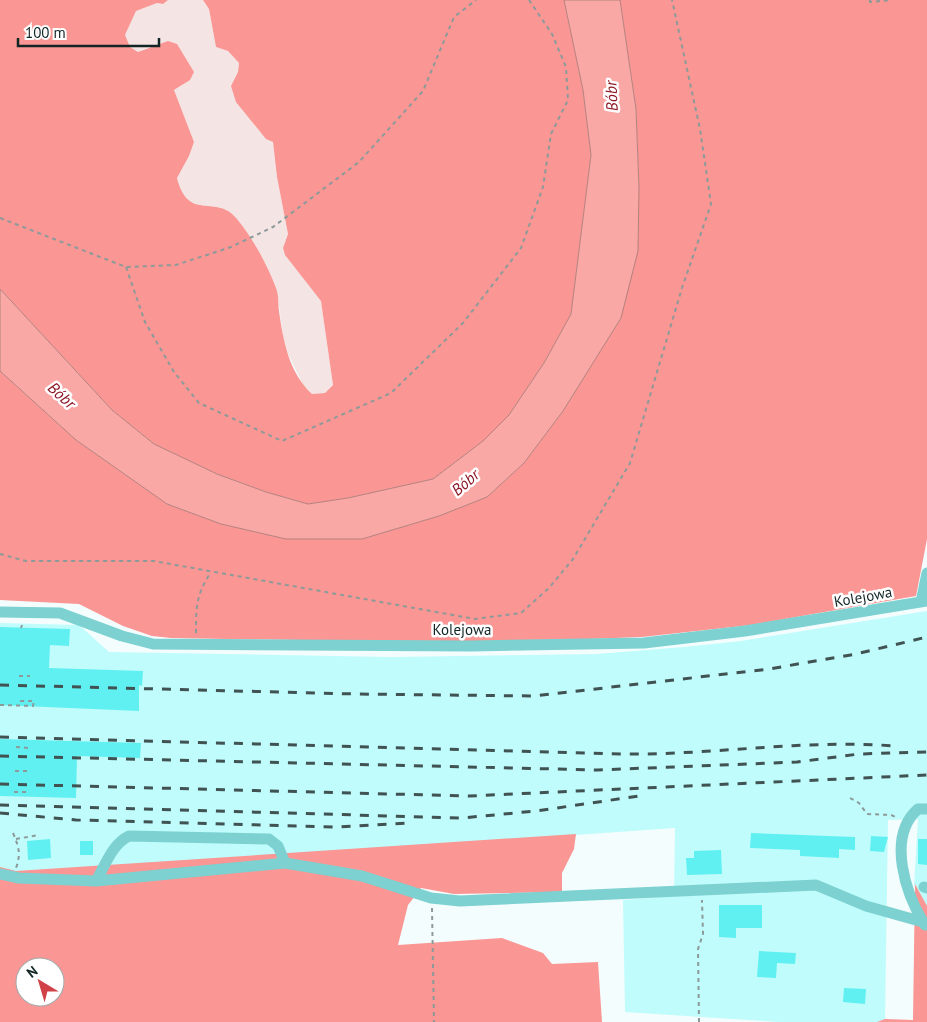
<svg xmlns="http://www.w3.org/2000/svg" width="927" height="1022" viewBox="0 0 927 1022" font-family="'PT Sans',sans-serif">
  <rect width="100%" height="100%" fill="#f4fdfd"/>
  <path fill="#c0fcfc" d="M927,611V907L914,885L918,819L888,820L885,1022H778L625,1012L623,900L674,896L675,828L24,874L0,869V623L79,625L109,652L391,657L596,654L684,647L741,641Z"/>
  <path fill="#f4e4e3" d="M168,0H203L209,9L216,47L228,51L239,63L238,72L231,86C242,104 254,132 273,142L277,177L288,234L283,248L285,255L321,300L333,385L325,393L312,394L303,385L284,345L277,290L199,205C183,200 181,193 177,178L189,156L194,142L174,90L183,85L149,47L138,52L130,47L125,35L136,11L157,3L163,4Z"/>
  <path fill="#fa9693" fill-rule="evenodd" d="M0,0H168L163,4L157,3L136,11L125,35L130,47L138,52L168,41L177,44L194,72L190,80L174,90L194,142L189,156L177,178C188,223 217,193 237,219C253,239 267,264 276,288C279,295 278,304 279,311C283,340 289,373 312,394L325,393L333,385L321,301L285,255L283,248L288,234L277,177L273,142L266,139L236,102L231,86L238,72L239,63L228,51L216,47L209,9L203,0H564L583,90L591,155L571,314L544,363L509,415L483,441L433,479L348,498L308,504L266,492L217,474L154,444L112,410L0,289Z
    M620,0H927V539L916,596L751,625L642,637L480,643L171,638L152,636L123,626L79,604L0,600V371L76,440L167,504L221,524L286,539H362L439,516L487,497L524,463L563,411L621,318L639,188L636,109Z
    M576,834L574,849L562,873V892L454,894L421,888L408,905L398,945L502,938L543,953L552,964L598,962L602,1022H0V867L16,871ZM25,967H55V997H25Z
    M915,884L927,906V1022H877L885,1019L913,1020Z"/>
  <path fill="#f9a8a5" stroke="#b4817f" d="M564,0H620L636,109L639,188L638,251L621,318L563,411L524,463L487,497L439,516L362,539H286L221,524L167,504L76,440L0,371V289L112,410L154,444L217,474L266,492L308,504L348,498L433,479L483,441L509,415L544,363L571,314L591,155L583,90Z"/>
  <path fill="#61f0f1" d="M0,627L70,629L69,646L50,645L49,668L143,671L142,686L139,685V711L0,705Z
    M0,739L141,743L140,758L77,756L76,798L0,796Z
    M751,833L855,837V850L839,849V858L800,856V850L750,848Z
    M871,836L888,837L884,852L870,851Z
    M50,839L51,858L28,860L27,841Z
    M918,839H927V865L918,864Z
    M80,841H93V855H80Z
    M721,850L722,874L687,875L686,858H694V851Z
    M719,905H762V928H736V938L719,937Z
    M759,951L796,953L795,964L777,963L776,978L757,977Z
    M844,988L866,989L865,1004L843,1002Z"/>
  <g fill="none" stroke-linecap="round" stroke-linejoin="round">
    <path stroke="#8c9a9a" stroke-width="2" stroke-dasharray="4 4" stroke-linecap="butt" d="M870,0V2L892,0
      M0,218L126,267L176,265L231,247L273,227L359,162L423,91L454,17L476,0
      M126,267L145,322L174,372L199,403L282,441L391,393L463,323L521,248L543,187L551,134L568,100L566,67L552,34L529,0
      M0,554L26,561H154L475,619L521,613L549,588L573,559L630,463L682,288L711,204L700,129L672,0
      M21,628L22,625
      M196,633C196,607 196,595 211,572
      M19,676H30
      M0,705L33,706L34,701H18
      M16,747L29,748
      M15,771H28
      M14,792H28
      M850,798L859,803L867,814L891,815L898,818
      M13,833C19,847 21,854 16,868
      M16,839L39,835
      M432,908L434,1022
      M699,1022L698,949L703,934L702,900"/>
    <path stroke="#7dd1d1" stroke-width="11" d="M921,602L927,573
      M0,612L60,613L122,636L153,644L471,646L644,643L745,631L927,601
      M0,874L19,878L96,881L285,863L362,876L431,898L460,901L816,885L866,906L923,922
      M96,881C105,866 112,844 129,836L269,839L278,846L285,863
      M924,887L927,888
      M925,925C906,895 886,837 918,809H927"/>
    <path stroke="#415252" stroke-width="3" stroke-dasharray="9 9" stroke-linecap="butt" d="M0,685L356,694L534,696L769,669L856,654L927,637
      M0,737L624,754C715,755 804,739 895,746
      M0,756L598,770L797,762L859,754L927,752
      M0,784L469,796L927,775
      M0,805L462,818L536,811L646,795
      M0,813L76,820L337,827L407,823"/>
  </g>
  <g text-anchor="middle" stroke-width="5" stroke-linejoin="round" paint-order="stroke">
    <g font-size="15" fill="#122525" stroke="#fff">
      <text transform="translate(863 597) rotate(-10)" y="5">Kolejowa</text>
      <text x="462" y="635">Kolejowa</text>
    </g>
    <g font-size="16" font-style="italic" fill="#8c1624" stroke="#fff">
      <text transform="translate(611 96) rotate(-93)" y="6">Bóbr</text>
      <text transform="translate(62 395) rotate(42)" y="6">Bóbr</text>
      <text transform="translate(465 482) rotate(-41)" y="6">Bóbr</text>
    </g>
  </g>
  <g transform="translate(40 982) rotate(322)"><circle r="24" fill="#ffffff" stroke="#a0a8a8"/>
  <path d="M0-4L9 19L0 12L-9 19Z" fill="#d14148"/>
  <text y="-8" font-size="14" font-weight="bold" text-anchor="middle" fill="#122525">N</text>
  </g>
  <path d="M18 38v8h141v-8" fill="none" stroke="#122525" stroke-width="2.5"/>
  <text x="25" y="38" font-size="15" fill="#122525" stroke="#ffffff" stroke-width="4" paint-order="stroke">100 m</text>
</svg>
